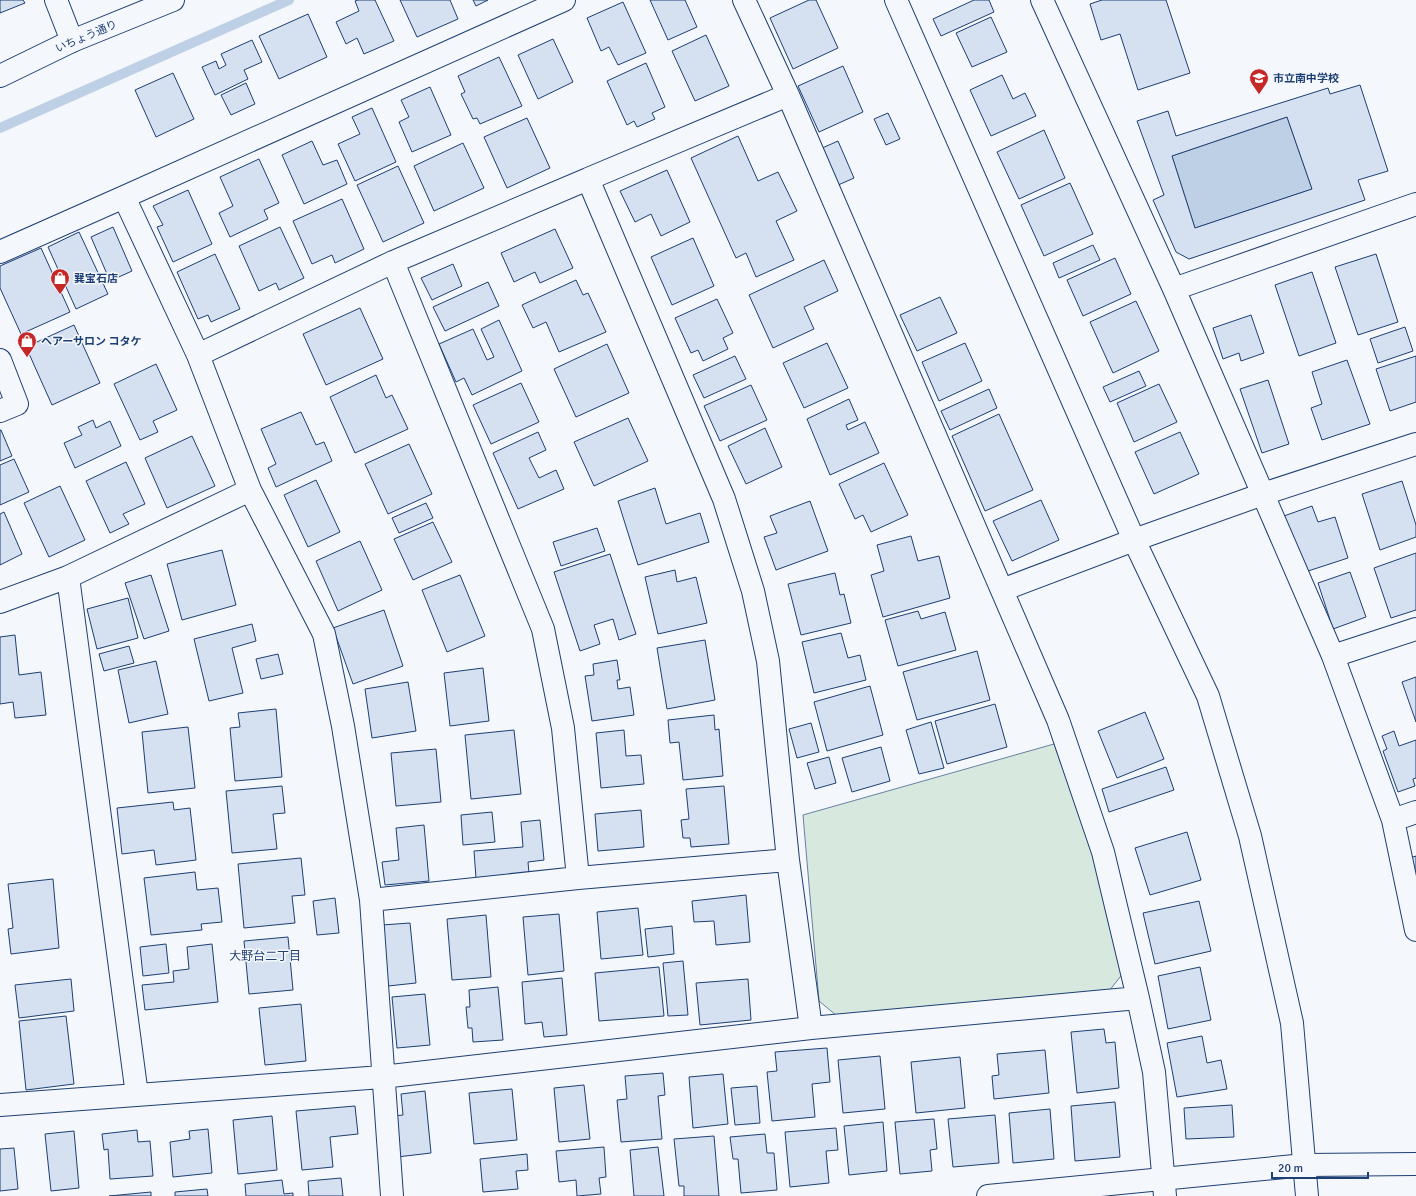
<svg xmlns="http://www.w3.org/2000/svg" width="1416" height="1196" viewBox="0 0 1416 1196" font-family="Signika,'Noto Sans JP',sans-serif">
  <rect width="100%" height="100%" fill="#f4f7fb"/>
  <path fill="#d7e8df" stroke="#687fa3" d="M1054,744L1094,853L1124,972L1109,991L837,1016L819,1001L803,815Z"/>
  <path fill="#bed0e5" stroke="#687fa3" d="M1287,117L1312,189L1195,228L1172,156Z"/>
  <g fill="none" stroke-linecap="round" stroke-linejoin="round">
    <path stroke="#bed0e5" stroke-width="10" d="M0,128L289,0"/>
  </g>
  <path fill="#d5e0f0" stroke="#1d3f73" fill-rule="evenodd" d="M0,0H23L25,3L0,13Z
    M358,0H375L394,41L364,54L357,38L346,44L336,22L359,11L355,1Z
    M400,0H450L458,19L417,37Z
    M473,0H488L476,6Z
    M650,0H685L697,27L668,40Z
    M809,0H816L838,48L793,69L770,18Z
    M974,0H989L994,12L941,36L933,19Z
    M1102,0H1166L1190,73L1138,90L1120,34L1101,40L1090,4Z
    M623,2L646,53L618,65L609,47L601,51L587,18Z
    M308,14L327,57L279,79L259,36Z
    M991,17L1007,52L972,67L956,33Z
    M706,35L729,86L695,101L672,51Z
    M553,39L573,82L538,99L518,55Z
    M252,40L262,62L244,70L248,79L215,95L202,67L216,61L219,69L226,65L221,54Z
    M499,57L522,106L480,124L477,118L473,119L461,94L465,92L458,76Z
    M646,63L665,107L652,113L655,119L637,127L634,121L627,125L607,81Z
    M843,66L863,112L819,132L798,86Z
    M173,73L194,119L156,137L135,90Z
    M1002,75L1013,99L1025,93L1036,116L991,136L970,90Z
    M246,83L255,104L231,115L221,95Z
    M1360,85L1388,171L1358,180L1365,200L1189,259L1176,252L1153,200L1164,195L1137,121L1168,111L1176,136L1328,88L1330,94ZM1287,117L1312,189L1195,228L1172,156Z
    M430,87L451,135L412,152L399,122L409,117L401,100Z
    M372,108L396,162L355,181L338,144L360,134L352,117Z
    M888,113L900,139L886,145L874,119Z
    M527,118L550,168L507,188L484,137Z
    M1044,130L1065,178L1019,199L997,152Z
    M738,136L758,181L778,172L797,211L776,221L794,260L756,277L746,253L736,258L691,158Z
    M312,141L323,165L337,160L347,184L304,204L282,155Z
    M838,141L854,178L836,186L820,149Z
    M463,143L484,188L434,211L414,166Z
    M259,159L279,203L264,210L268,219L230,237L219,213L233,206L220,177Z
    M398,166L424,223L383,242L357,185Z
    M667,170L690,222L661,236L651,214L635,222L620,191Z
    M1070,183L1093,234L1044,256L1021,205Z
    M188,190L212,244L173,262L157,227L163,225L153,206Z
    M342,199L364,249L335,263L332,255L312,264L293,221Z
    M113,227L132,271L110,281L91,237Z
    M280,227L304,278L279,290L276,283L259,291L239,246Z
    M555,229L573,268L540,283L535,272L514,282L501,253Z
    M79,232L108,294L76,309L48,247Z
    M693,238L714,286L672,305L651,257Z
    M1093,245L1100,260L1059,278L1053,263Z
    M41,248L70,312L21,334L0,288V266Z
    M215,254L240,309L211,322L208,315L198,319L177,272Z
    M1376,254L1398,322L1358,335L1335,267Z
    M1115,258L1131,294L1083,316L1067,280Z
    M824,260L838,291L804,307L814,329L773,348L749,295Z
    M453,264L462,286L432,300L421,278Z
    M1312,272L1336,343L1299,356L1275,285Z
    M576,280L583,295L588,293L606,332L559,352L546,322L533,328L522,305Z
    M488,282L499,306L445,331L433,307Z
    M940,297L957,333L917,351L900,315Z
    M717,299L733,333L723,338L728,349L703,361L698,350L691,353L675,318Z
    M1136,301L1159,351L1113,373L1090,322Z
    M360,308L383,359L326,385L303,334Z
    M1251,315L1264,353L1241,361L1239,353L1223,359L1213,328Z
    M499,320L522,371L472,395L464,378L456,382L439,344L473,329L487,360L494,357L481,329Z
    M74,325L100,383L52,405L26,347Z
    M1405,327L1413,351L1378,363L1370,339Z
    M827,343L848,388L804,408L783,363Z
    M965,343L982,381L939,401L922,362Z
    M607,344L629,393L576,417L554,369Z
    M735,356L746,379L704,398L693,375Z
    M1416,356V402L1390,411L1376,369Z
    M1347,360L1370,424L1322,440L1311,408L1322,404L1312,372Z
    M156,364L177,410L153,421L158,432L140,440L114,384Z
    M1139,371L1146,386L1110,402L1103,387Z
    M376,375L386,398L392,395L408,429L355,453L330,397Z
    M1268,380L1289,444L1262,453L1240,389Z
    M521,383L539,422L491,444L473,405Z
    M1159,384L1177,422L1134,442L1117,403Z
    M751,385L767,420L720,441L704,406Z
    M989,389L997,408L950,430L941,411Z
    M849,399L858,420L846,425L848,430L865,422L879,453L830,475L807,419Z
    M301,412L316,445L324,442L332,461L276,487L268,468L276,464L261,429Z
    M999,414L1033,490L985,511L952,436Z
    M628,418L648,461L594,486L574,442Z
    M93,420L96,428L110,421L121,446L75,468L64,443L82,435L78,427Z
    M765,428L782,467L746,484L728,446Z
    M1,430L12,456L0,461V430Z
    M538,432L546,450L529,458L539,478L556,470L564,489L518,509L493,453Z
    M1180,432L1199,474L1154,494L1135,452Z
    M192,436L215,486L167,508L145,458Z
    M409,444L432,494L388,514L365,464Z
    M14,459L29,492L0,505V465Z
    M126,462L145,504L123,514L129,524L110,533L86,481Z
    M884,463L908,515L871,532L863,515L855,519L839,484Z
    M316,480L340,532L308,547L284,495Z
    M1402,481L1416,525V537L1380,550L1362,494Z
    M60,486L85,540L49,557L24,503Z
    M655,488L666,524L700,513L709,542L638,565L618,501Z
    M1041,500L1059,540L1012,561L993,521Z
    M810,501L828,551L776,570L764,537L777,533L770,516Z
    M426,503L433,518L399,533L392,518Z
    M1312,506L1318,522L1335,517L1348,558L1302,573L1284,516Z
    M4,512L22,554L0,565V514Z
    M433,522L452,562L413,580L394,539Z
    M597,528L605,551L561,566L553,542Z
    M911,536L918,561L939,556L950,598L883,617L871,575L884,571L877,545Z
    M360,541L382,590L338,611L316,561Z
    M222,550L236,605L182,620L167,564Z
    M1416,553V610L1391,618L1374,568Z
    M610,554L636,634L619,640L613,619L594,625L600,644L580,651L554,572Z
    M675,570L677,582L696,577L707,623L658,634L645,577Z
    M1350,572L1366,617L1333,629L1318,583Z
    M835,573L840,595L844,594L851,623L801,635L788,584Z
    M151,575L169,631L144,639L125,583Z
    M460,575L485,636L447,652L422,590Z
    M128,598L138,638L97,649L87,609Z
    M384,610L403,666L353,684L333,628Z
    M918,611L921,619L945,612L956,650L898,666L885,620Z
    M252,624L256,641L232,648L243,693L209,701L194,639Z
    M841,633L848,658L860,655L866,680L814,693L802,642Z
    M15,635L19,675L41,672L46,715L15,718L13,702L0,704V637Z
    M705,640L715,700L667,709L657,648Z
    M129,646L134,663L104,671L99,654Z
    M977,651L990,700L917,720L903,672Z
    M278,654L283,674L261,679L256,659Z
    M617,660L620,680H617L618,689L630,687L634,715L592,721L585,676L594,675L593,664Z
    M156,661L168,714L129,723L118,670Z
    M483,668L489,721L450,726L444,673Z
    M1416,677V722L1402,682Z
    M408,682L416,731L372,738L365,689Z
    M870,686L883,735L827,751L814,702Z
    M995,704L1007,747L947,764L935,721Z
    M276,709L282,777L235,781L230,728L240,727L238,713Z
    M1145,712L1164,759L1117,778L1098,731Z
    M714,715L715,730L719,729L723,776L683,780L679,742L670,743L668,720Z
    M931,722L944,768L919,774L906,730Z
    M811,723L819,752L797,758L789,729Z
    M188,727L195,788L148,793L142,732Z
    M514,730L521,794L471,799L465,735Z
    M624,730L626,756L641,755L644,784L601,788L596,733Z
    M1394,731L1399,746L1416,740V778L1413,779L1415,786L1398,792L1383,751L1387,749L1382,736Z
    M881,747L890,781L852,792L842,758Z
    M436,749L441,802L396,806L391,753Z
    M829,757L836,783L815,789L807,763Z
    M1166,767L1174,790L1109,812L1102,789Z
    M282,786L285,813L273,814L277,849L232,853L226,791Z
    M724,786L729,844L691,847L690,838H683L681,820L689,819L686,789Z
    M173,802L174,810L190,808L196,860L156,865L154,850L122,854L117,808Z
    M641,810L644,847L598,851L595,814Z
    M492,812L495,842L463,845L461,815Z
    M540,820L544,860L528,862L529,873L476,878L474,851L523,847L521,822Z
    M424,825L429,881L385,885L382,862L399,860L396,828Z
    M1187,832L1201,880L1150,895L1135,848Z
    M1416,856V874L1410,858Z
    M301,858L305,895L292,896L295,923L244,928L238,864Z
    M195,872L197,890L218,888L222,922L201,924L202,930L151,935L144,878Z
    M53,879L59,948L11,954L8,929L13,928L8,884Z
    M746,895L750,942L716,945L714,921L694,922L692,901Z
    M335,898L339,933L317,935L313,901Z
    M1199,901L1211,951L1155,964L1143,913Z
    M638,908L643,955L601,959L597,912Z
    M559,914L564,971L528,975L523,917Z
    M486,915L491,977L452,980L447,919Z
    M410,923L416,983L388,986L382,925Z
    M672,926L674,954L648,957L645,929Z
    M288,937L293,990L249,994L244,941Z
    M166,944L169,973L143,976L140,947Z
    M212,944L218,1002L145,1010L142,985L174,982L173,971L189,969L187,947Z
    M683,961L688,1015L668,1016L663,963Z
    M659,967L664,1016L599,1021L595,973Z
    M1200,967L1211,1020L1168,1029L1158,976Z
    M562,978L567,1035L544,1037L542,1022L525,1024L522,982Z
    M71,979L74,1011L19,1018L15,985Z
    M748,979L751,1020L700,1025L696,983Z
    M498,987L503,1040L473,1042L472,1028H468L466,1007H470L469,990Z
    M425,994L430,1045L397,1048L392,997Z
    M301,1004L306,1061L265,1065L259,1008Z
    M66,1016L74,1084L26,1090L19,1021Z
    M1104,1029L1106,1043L1115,1042L1119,1088L1077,1093L1071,1032Z
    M1202,1036L1207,1063L1221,1060L1227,1089L1177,1097L1167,1043Z
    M827,1048L830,1082L812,1084L815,1117L772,1121L767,1072L777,1071L775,1052Z
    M1045,1050L1049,1093L994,1099L992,1076L999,1075L997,1054Z
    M880,1056L885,1109L843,1113L838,1060Z
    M960,1057L965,1108L916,1113L911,1062Z
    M663,1073L665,1095L658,1096L662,1139L621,1142L617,1100L627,1099L625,1076Z
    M723,1074L728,1124L693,1128L689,1077Z
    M584,1085L590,1139L559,1142L554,1088Z
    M757,1086L760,1123L735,1125L731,1088Z
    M512,1089L517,1140L474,1144L469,1093Z
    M425,1091L431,1153L397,1157L393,1116L403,1115L401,1094Z
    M1115,1102L1120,1157L1075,1161L1071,1106Z
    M1232,1105L1234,1137L1186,1139L1184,1108Z
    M355,1106L358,1134L330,1137L333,1167L302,1170L296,1111Z
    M1050,1109L1054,1159L1013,1163L1009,1113Z
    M995,1115L999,1163L953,1167L948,1119Z
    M272,1116L277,1170L238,1174L233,1120Z
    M934,1119L937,1149L930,1150L932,1171L900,1174L895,1122Z
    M883,1122L887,1171L849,1175L844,1126Z
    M836,1128L838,1150L826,1151L829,1183L790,1187L785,1132Z
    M208,1129L212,1173L173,1177L170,1142L190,1139L189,1131Z
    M137,1130L138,1142L150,1141L153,1176L110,1179L108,1149L104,1150L102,1134Z
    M74,1131L79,1188L51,1191L45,1134Z
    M765,1134L767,1153H774L777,1190L741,1193L738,1159H733L730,1137Z
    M714,1136L719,1196H684V1186H679L674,1139Z
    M604,1147L606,1177L599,1178L601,1194L577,1196L576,1180L559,1182L556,1151Z
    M658,1147L664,1196H634L630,1150Z
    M14,1148L18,1189L0,1191V1149Z
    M527,1154L528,1170L516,1171L518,1189L483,1192L480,1159Z
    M341,1178L343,1196H309L308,1181Z
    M282,1180L284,1194L293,1193V1196H246L245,1184Z
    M207,1189L208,1196H175V1192Z
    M151,1192V1196H109Z"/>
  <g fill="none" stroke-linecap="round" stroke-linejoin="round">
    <g stroke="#1d3f73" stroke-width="24">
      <path id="minor" d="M56,0L72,41
        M744,0L788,95
        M1042,0L1174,289L1333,656L1393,820L1416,930
        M0,252L124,197
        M393,262L543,629L563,728L578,878
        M1174,289L1416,204
        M198,355L124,197L564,0
        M0,360L17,404L0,411
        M68,577L137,1095
        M1002,590L1134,540
        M0,602L68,577L250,490
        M1333,656L1416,629
        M1393,820L1416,812
        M788,860L768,661L753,591L724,499L588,179L788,95L1058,720L1103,852L1138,998
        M371,900L578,878L788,860L811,1028
        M0,1105L382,1077L811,1028L1138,998L1154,1072L1165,1196
        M1305,1165L1416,1164
        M392,1196L371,900L343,726L324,634L250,490L198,355L393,262L588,179"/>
    </g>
    <g stroke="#1d3f73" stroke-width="24">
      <path id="tertiary" d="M896,0L1134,540L1208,696L1250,836L1292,1023L1307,1196
        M0,76L72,41L173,0
        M1134,540L1263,494L1416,444
        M988,1196L1305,1165"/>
    </g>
    <use href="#minor" stroke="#f4f7fb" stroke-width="22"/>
    <use href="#tertiary" stroke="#f4f7fb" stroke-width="22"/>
  </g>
  <defs>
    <g id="school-pin" transform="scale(1)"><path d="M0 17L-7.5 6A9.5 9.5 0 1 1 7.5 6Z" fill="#c62828" stroke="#f4f7fb"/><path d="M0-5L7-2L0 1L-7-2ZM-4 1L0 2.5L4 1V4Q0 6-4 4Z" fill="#fff"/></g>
    <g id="shop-pin" transform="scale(1)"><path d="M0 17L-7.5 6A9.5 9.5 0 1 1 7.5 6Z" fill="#c62828" stroke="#f4f7fb"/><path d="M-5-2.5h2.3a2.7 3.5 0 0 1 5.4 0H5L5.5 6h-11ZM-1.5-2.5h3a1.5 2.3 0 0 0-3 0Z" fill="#fff"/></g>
  </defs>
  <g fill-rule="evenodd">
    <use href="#school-pin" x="1259" y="78"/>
    <use href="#shop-pin" x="60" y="278"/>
    <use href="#shop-pin" x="27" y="341"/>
  </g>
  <g text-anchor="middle" stroke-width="3" stroke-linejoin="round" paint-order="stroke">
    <g font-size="11" fill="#1d3f73" stroke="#f4f7fb">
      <text transform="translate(86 36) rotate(-23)" y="4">いちょう通り</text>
    </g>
    <g font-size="11" font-weight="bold" fill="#1d3f73" stroke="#f4f7fb" text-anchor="start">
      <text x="1273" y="82">市立南中学校</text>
      <text x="74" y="282">巽宝石店</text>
      <text x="41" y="345">ヘアーサロン コタケ</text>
    </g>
    <g font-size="12" fill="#1d3f73" stroke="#f4f7fb">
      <text x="265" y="960">大野台二丁目</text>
    </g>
  </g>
  <path d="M1272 1172v6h96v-6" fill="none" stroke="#1d3f73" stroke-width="2"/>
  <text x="1278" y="1172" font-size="12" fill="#1d3f73" stroke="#f4f7fb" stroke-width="3" paint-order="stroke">20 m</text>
</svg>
